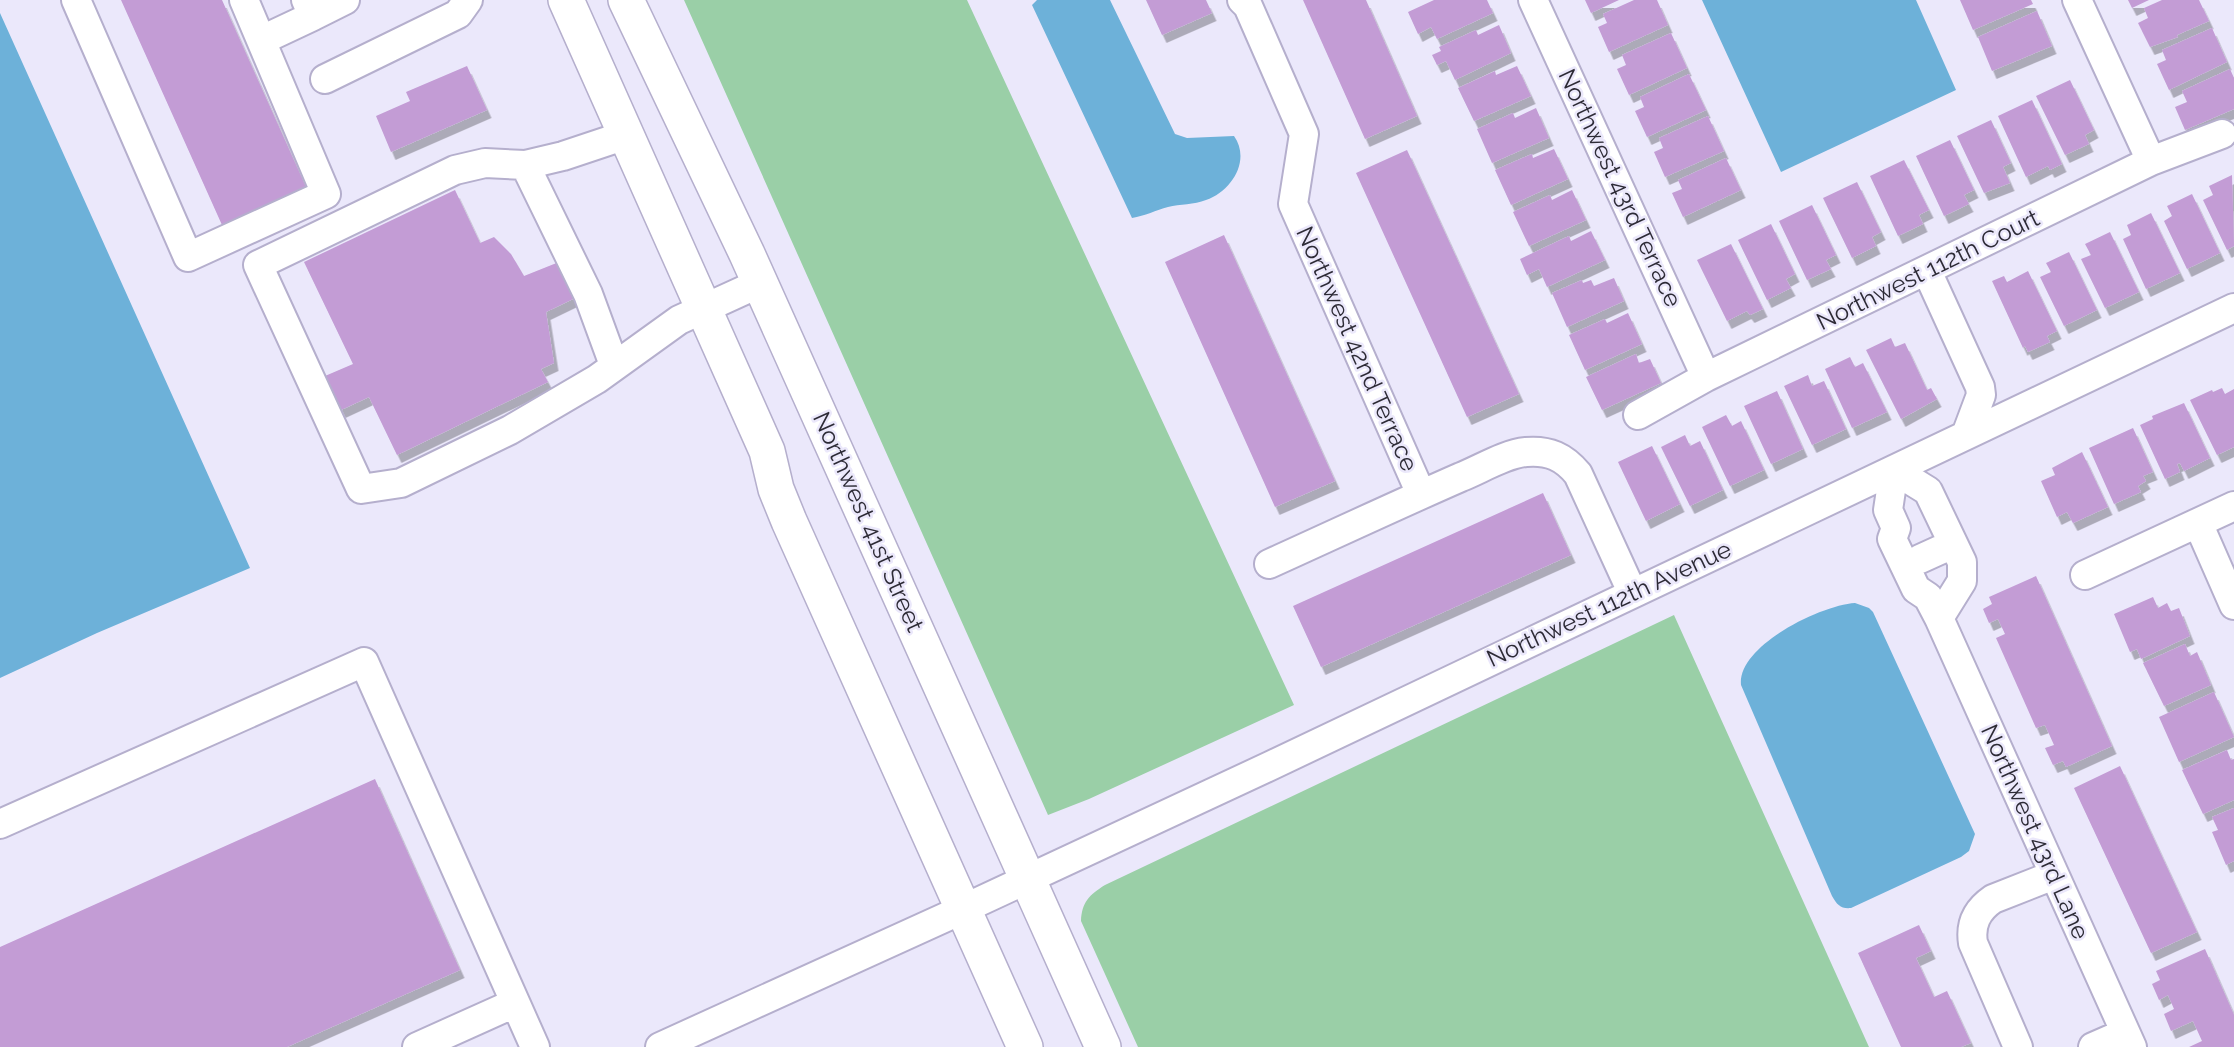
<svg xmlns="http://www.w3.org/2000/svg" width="2234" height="1047" viewBox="0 0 2234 1047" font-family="Raleway,sans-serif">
  <defs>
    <filter id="shadow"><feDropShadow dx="4.5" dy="8" stdDeviation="0" flood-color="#0004"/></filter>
  </defs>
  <rect width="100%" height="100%" fill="#ebe8fb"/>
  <path fill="#9acfa7" d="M684,0H967L1294,705L1089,799L1048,815Z
    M1674,615L1869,1047H1138L1081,921C1082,902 1089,895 1105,885Z"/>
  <path fill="#6db1d9" d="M1037,0H1110L1175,134L1187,138L1234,136C1251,160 1232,191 1206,200C1194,205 1180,204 1168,207C1156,210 1145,216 1132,218L1032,5Z
    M1702,0H1916L1956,90L1781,172Z
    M0,13L250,568L97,633L0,678Z
    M1855,603L1869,608L1873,612L1975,834L1969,851L1961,857L1851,908C1841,909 1837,905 1832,896L1741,685C1737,646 1821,605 1855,603Z"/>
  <path fill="#c39cd5" filter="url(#shadow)" d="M121,0H222L306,187L222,225Z
    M1146,0H1206L1212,13L1162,35Z
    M1303,0H1366L1417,116L1365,139Z
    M1434,0H1487L1493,13L1437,39L1431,27L1418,34L1408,12Z
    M1585,0H1619L1591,13Z
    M1634,0H1657L1668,25L1609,52L1598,27L1607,23L1603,14Z
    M1960,0H2031L2033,4L1973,30Z
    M2128,0H2149L2132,8Z
    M2162,0H2199L2209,21L2177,35L2178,37L2150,47L2138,23L2148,18L2144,8Z
    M2037,11L2052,46L1992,71L1978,37Z
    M1499,25L1511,53L1455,80L1446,61L1437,65L1432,55L1441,51L1439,47L1476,30L1478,35Z
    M2212,28L2227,62L2169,90L2157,64L2166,60L2162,50Z
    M1671,33L1687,68L1629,95L1617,69L1626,65L1622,55Z
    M467,66L487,110L391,152L376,116L410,101L406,92Z
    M1517,66L1531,96L1474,121L1458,88L1495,71L1496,75Z
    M2230,69L2234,78V109L2185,130L2175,107L2187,102L2182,91Z
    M1689,74L1706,110L1647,137L1635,111L1644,107L1640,97Z
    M2070,80L2094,130L2085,135L2089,144L2065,155L2036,96Z
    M2032,100L2062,164L2050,170L2048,166L2026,177L1998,116Z
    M1536,108L1549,138L1492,163L1477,129L1513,113L1515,118Z
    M1708,116L1724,151L1665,177L1654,152L1663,148L1659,138Z
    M1991,120L2011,163L2003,167L2010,183L1984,193L1957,136Z
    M1950,140L1974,190L1964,195L1969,204L1944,216L1916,156Z
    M1554,149L1568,179L1511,205L1495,170L1532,154L1533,158Z
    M1407,150L1519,394L1467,417L1356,173Z
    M1726,158L1741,190L1683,217L1672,193L1682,189L1678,180Z
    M1904,160L1929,210L1919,215L1923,224L1898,236L1870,176Z
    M2232,175L2234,246L2227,250L2203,200L2213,195L2209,186Z
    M1857,182L1881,232L1872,237L1876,246L1852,258L1823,198Z
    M455,190L480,243L494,237L511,254L524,276L559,262L575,298L546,312L554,363L541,369L548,382L397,455L369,397L341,410L325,376L353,364L304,262Z
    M1572,190L1586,220L1529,246L1513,212L1550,195L1552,200Z
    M2192,194L2220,253L2187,269L2164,221L2172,216L2167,206Z
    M1812,205L1836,255L1826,260L1831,269L1807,280L1779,221Z
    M2151,213L2180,273L2146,289L2123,239L2131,235L2127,225Z
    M1771,224L1795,274L1786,279L1791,288L1767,300L1738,240Z
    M1591,231L1605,260L1547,287L1539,269L1527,275L1520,259L1569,236L1571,241Z
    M2110,232L2139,292L2105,308L2081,259L2091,255L2085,244Z
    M1224,235L1335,481L1275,507L1165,262Z
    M1731,244L1763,309L1750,315L1747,311L1727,321L1697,260Z
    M2069,252L2097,310L2064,326L2040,277L2051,272L2046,263Z
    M2028,271L2057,331L2047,336L2050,342L2028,352L2025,346L2023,348L1992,281L2004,276L2007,282Z
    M1614,278L1624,301L1567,327L1552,293L1582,280L1583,283L1591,280L1594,286Z
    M1628,313L1642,344L1585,370L1569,335L1605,319L1607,323Z
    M1891,338L1895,347L1905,343L1927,390L1931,388L1937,399L1901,419L1866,350Z
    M1636,354L1639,363L1650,359L1661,383L1602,410L1586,377Z
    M1850,357L1855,367L1863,363L1887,412L1852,428L1825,369Z
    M1808,375L1812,386L1824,381L1846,429L1812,445L1784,386Z
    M2222,388L2225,394L2234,389V447L2217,455L2190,400L2212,390L2213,392Z
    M1777,391L1803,449L1771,464L1744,406Z
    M2184,403L2210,458L2184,471L2180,463L2177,464L2180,472L2165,479L2140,425L2153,419L2152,416Z
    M1726,415L1732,426L1741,421L1764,470L1730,486L1702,427Z
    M2133,428L2153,472L2143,476L2146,481L2138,486L2141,492L2114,504L2089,448Z
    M1685,435L1690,446L1700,441L1723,490L1690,506L1661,447Z
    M1652,446L1680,504L1646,521L1618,462Z
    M2082,452L2108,507L2073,523L2067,512L2057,517L2041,481L2055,475L2052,468Z
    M1543,493L1571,555L1321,667L1293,606Z
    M2036,576L2112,746L2066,767L2063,761L2053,765L2045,748L2054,745L2045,725L2036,728L1996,638L2005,634L1998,619L1989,623L1983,609L1992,604L1989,597Z
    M2153,597L2158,608L2167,603L2171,611L2179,608L2190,636L2141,659L2137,649L2130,652L2114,614Z
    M2185,644L2190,656L2197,652L2211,685L2164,706L2143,663Z
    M2214,692L2234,737L2179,762L2159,717Z
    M2227,750L2231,760L2234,759V800L2203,814L2182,770Z
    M2120,766L2197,932L2151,953L2074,788Z
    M375,779L460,970L287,1047H0V947Z
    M2234,808V861L2226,865L2212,832L2218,830L2212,817Z
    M1919,925L1931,951L1916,958L1934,997L1947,991L1971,1043L1961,1047H1901L1858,953Z
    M2205,949L2234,1015V1047H2189L2202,1041L2193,1021L2171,1031L2164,1014L2174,1009L2168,995L2159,1000L2152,984L2160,980L2156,971Z"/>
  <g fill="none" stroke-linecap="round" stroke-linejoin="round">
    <g stroke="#b5afcd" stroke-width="32">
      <path id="minor" d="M76,0L188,257L326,194L244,0
        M1242,0L1248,6L1304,134L1293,204L1421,494
        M1533,0L1706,377
        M2077,0L2151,161
        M313,16L345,0
        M262,40L313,16L306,0
        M325,79L458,14L468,0
        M626,135L563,156L525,165L485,163L455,170L258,265L361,489L401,483L510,430L597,379L679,320L760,283
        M525,165L588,294L614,365
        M1927,271L1980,387L1981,395L1966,435
        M1638,415L1706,377L2151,161L2222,134
        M2198,523L2234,605
        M1920,559L1953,544
        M1269,564C1333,535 1397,505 1461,477C1481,469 1505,454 1526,452C1549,450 1564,457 1578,474L1632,592
        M2085,575L2234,506
        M1939,618L1962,581V562L1928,491L1894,470L1888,510L1896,528L1892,539L1916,589L1928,597L1939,618L2132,1047
        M0,824L364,662L535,1047
        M417,1047L515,1003
        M660,1047L946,917L1270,766L2234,308
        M2018,1047L1973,943C1970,924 1977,910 1993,899L2054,875
        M2093,1047L2125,1033"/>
    </g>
    <g stroke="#b5afcd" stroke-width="38">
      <path id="major" d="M566,0L767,451L776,489L789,521L1025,1047
        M626,0L747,254L1103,1047"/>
    </g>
    <use href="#minor" stroke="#fff" stroke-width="28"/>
    <use href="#major" stroke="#fff" stroke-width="35"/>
  </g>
  <g text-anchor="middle" stroke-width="5" stroke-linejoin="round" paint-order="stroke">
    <g font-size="24" fill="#2d2b36" stroke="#ebe8fb">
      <text transform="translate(1620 188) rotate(65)" y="8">Northwest 43rd Terrace</text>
      <text transform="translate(1928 270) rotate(-26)" y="8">Northwest 112th Court</text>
      <text transform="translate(1357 349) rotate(66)" y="8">Northwest 42nd Terrace</text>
      <text transform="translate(868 522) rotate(66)" y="8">Northwest 41st Street</text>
      <text transform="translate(1609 604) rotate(-25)" y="8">Northwest 112th Avenue</text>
      <text transform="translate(2035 832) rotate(66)" y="8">Northwest 43rd Lane</text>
    </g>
  </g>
</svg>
